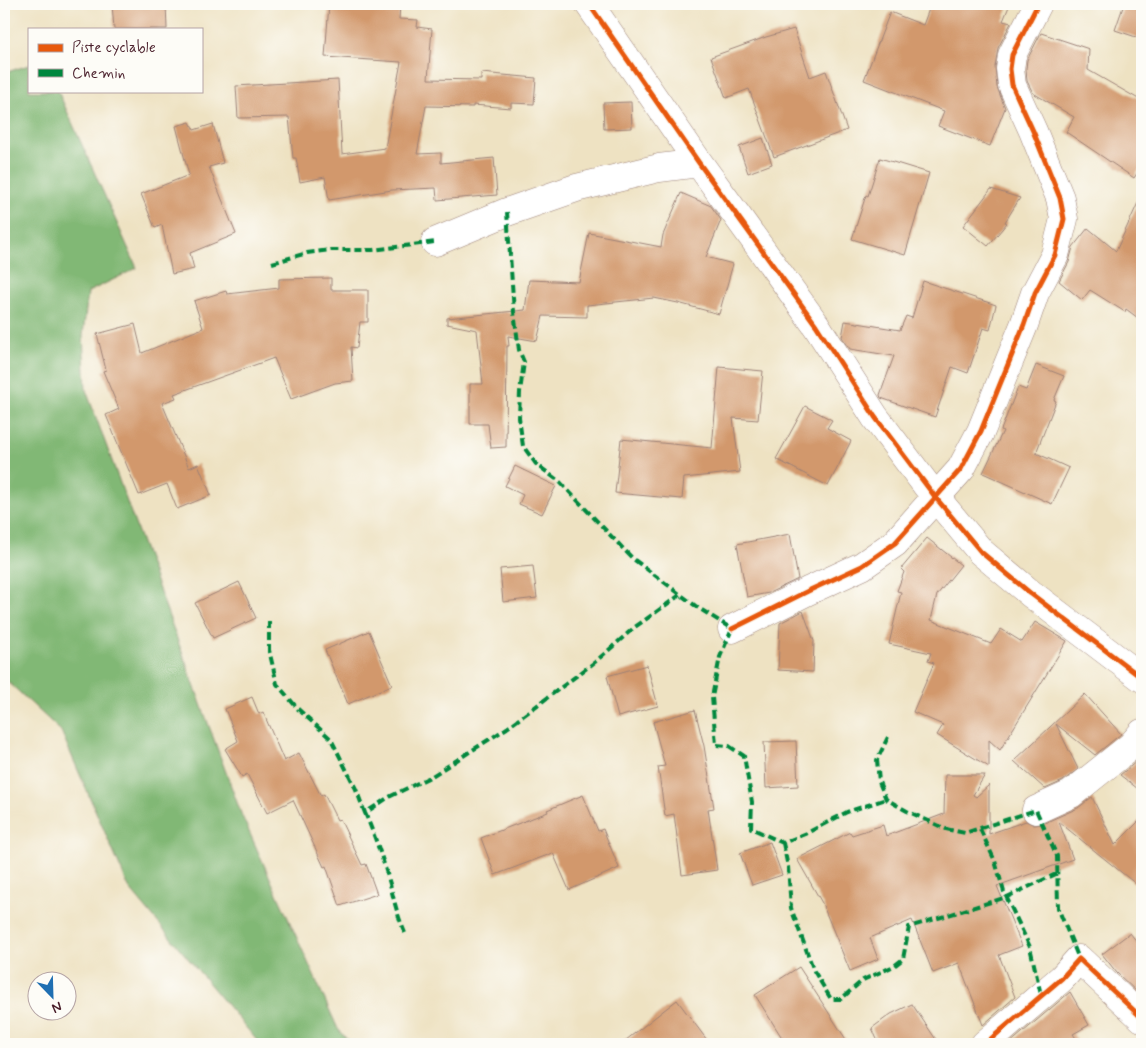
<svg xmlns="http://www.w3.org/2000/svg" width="1146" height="1048" viewBox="0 0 1146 1048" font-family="Mynerve,sans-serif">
  <rect width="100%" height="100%" fill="#fdfcf7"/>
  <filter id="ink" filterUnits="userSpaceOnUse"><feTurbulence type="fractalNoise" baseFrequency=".02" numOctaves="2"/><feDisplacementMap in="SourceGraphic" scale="10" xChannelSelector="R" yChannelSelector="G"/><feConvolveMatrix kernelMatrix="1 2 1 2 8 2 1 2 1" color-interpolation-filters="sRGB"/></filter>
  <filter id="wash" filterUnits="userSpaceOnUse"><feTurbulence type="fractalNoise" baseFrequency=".0096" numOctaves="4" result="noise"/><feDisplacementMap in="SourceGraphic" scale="20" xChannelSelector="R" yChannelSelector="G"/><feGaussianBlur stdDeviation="1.12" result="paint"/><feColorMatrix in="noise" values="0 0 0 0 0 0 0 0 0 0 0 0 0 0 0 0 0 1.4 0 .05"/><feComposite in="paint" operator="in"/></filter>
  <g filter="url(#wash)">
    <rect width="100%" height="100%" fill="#eee2c2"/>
    <path fill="#81b875" stroke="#666c50" d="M29,65V91H58L137,268L88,292L83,335L86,390L242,816L338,1029L351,1044H258L259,1043L129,888L61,731L4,678V73Z"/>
    <g id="blocks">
      <path fill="#d2986c" d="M112,4H166L167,29H114Z
        M329,4H400L399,19L418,20L417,27L432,29L428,79L481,80V73L536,78L534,104L511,103V108L473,105V107L426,106L417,154L441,153V163L494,158L497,195L437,200L436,188L392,190L329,200L325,177L300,182L296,158H293L289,117L238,118L236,86L338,80L342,154L385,148L401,62L325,57Z
        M931,4H1010L1003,21L1011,23L998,48L995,67L997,87L1005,108L990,146L938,126L944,111L864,80L890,12L923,25Z
        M1124,4H1142V39L1115,30Z
        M794,29L810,77L826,71L847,130L774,157L749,89L726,98L711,57L766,37Z
        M1041,33L1089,49L1088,70L1142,101V166L1134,178L1066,132L1074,117L1033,93L1027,81L1026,69L1027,60Z
        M631,102L632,128L604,129L603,103Z
        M190,122L194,130L213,124L223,163L209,167L236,234L190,253L194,269L172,274L162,225L155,228L141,194L189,175L176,126Z
        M763,138L772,164L748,173L739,147Z
        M880,158L929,173L905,255L852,239L866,195L868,196Z
        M991,189L1020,198L1005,222L1007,223L988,246L963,226Z
        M681,193L711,206L721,220L706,257L733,264L719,314L678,303L654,298L587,305V317L543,316L537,341L508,336L509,346H507L506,447L491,448L488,424H470V384H483L477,330L447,324V318L525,310L529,280L579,282L589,233L661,247L663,235Z
        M1142,194V321L1126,309L1125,312L1090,290L1082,300L1059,281L1069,262L1073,247L1088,228L1116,251Z
        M331,278V290H368V322H360L357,348L351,347L353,381L335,383L291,399L274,358L174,394L176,398L162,403L189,468L198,464L211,495L177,509L167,484L139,495L106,415L119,409L103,371L106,370L97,334L135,324L142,353L203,328L194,301L226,291L227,294L279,288V279Z
        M923,281L996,305L990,330L983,328L968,373L952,367L935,417L881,398L880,395L894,356L850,349L842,337L845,321L900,330L906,316L912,318Z
        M1036,365L1064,376L1054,400L1056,401L1036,453L1069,468L1052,504L983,473L1003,431L1001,430L1018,387L1026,390Z
        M719,367L763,371L758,420L733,418L740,472L684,478L682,499L615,493L621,439L712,448Z
        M805,406L832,420L827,428L851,441L828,486L776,459Z
        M515,466L556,486L542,514L519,504L523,495L505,486Z
        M790,534L798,579L769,593L747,597L737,544Z
        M927,538L961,565L937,595L931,620L991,644L1001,629L1022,642L1035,622L1067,641L1000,750L989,740V767L937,735L943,725L913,712L934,663L928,661L931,653L889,644L901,592L897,591L904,572L901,569Z
        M533,566L537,598L503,602L500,569Z
        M239,582L256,618L213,638L195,603Z
        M803,611L814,641L813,672L778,670L780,623Z
        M369,631L392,685L348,704L325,650Z
        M647,665L658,706L618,717L607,676Z
        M1085,694L1121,734L1095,755L1056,724L1078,769L1063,781L1045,789L1014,761Z
        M252,697L259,714L263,712L284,761L299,753L321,796L324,794L337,820L340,819L362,865L366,864L377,894L340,906L326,866L324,867L293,800L267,813L247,774L242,777L225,749L238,741L225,709Z
        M695,710L704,746L714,808L708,809L717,870L682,875L674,814L665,816L658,767L665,766L653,722Z
        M796,741L798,786L766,788L764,742Z
        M1142,757V792L1120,775Z
        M945,775H985L973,795L976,797L989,785V834L1026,821L1034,825L1042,824L1078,808L1092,797L1115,845L1142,818V889L1059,822L1073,859L997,886L1022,946L999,955L1015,997L983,1025L959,963L933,973L912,920L870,938L878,959L850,971L822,903L797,859L850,832L852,835L883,825L886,836L944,814Z
        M583,795L598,831L603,829L619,868L569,890L553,853L495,875L481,838L548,812L547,810Z
        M770,842L782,875L752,885L740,853Z
        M1130,933L1142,948V997L1117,973L1102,954Z
        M799,967L849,1044H786L755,995Z
        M1070,992L1089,1025L1073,1034L1080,1044H1009Z
        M677,1000L710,1044H621Z
        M912,1004L939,1044H879L872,1028L891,1014Z"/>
    </g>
  </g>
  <g filter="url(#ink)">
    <use href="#blocks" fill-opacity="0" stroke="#9c8076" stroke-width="1"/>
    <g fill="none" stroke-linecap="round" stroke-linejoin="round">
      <g stroke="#9c8076" stroke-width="29">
        <path id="minor" d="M589,4L699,163L816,325L875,417L936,498L981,552L1030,593L1142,678
          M435,242L507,212L576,188L659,168L699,163
          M732,629L808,591L862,566L895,543L961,469L981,431L1024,325L1035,293L1055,255L1064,219L1060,198L1033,131L1012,85L1010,69L1012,55L1038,4
          M1036,810L1071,794L1131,746L1142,733
          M985,1044L1062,978L1079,959L1142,1018"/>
      </g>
      <use href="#minor" stroke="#fff" stroke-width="28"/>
      <path stroke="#00873e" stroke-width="4" stroke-dasharray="8 4" stroke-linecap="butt" d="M507,212L514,312L519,350L524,362L520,392L519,418L523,446L536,464L560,482L632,558L697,607L732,629L720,657L712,697L716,745L729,746L744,756L752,802L751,828L783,843L807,833L847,812L886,799
        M272,263L307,253L331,250H373L435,242
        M269,621V650L277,684L298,709L331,739L356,789L365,813
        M888,737L877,760L879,782L886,799L907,811L946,829L965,833L1036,810L1057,856L1058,908L1079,959
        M980,829L995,861L1004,892L1030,947L1041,995
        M783,843L788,867L791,908L814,971L831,999H841L863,980L894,966L903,959L909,927L1007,897L1058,873
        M405,933C398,917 394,901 390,884C383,860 375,836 365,813L389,797L432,776L507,728L595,662L635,627L680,595"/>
      <g stroke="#fdfcf7" stroke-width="8">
        <path id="cycleway" d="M589,4L699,163L816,325L875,417L936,498L981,552L1030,593L1142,678
          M732,629L808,591L862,566L895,543L961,469L981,431L1024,325L1035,293L1055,255L1064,219L1060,198L1033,131L1012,85L1010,69L1012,55L1038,4
          M985,1044L1062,978L1079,959L1142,1018"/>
      </g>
      <use href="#cycleway" stroke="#e8590c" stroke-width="5"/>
    </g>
  </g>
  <rect width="1146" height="1048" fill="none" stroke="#fdfcf7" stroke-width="20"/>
  <rect x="28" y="28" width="175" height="65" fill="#fdfcf7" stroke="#b5a4a5"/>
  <rect x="38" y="44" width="25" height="8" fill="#e8590c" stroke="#b5a4a5"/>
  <text x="72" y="52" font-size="15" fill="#4a1f2b">Piste cyclable</text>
  <rect x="38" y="69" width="25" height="8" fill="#00873e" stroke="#b5a4a5"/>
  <text x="72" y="78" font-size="15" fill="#4a1f2b">Chemin</text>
  <g transform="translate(52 996) rotate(157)"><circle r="24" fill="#fdfcf7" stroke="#b5a4a5"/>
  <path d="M0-4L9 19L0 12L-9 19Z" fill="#1f6fb2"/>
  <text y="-8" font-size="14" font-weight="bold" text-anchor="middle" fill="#4a1f2b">N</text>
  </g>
</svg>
